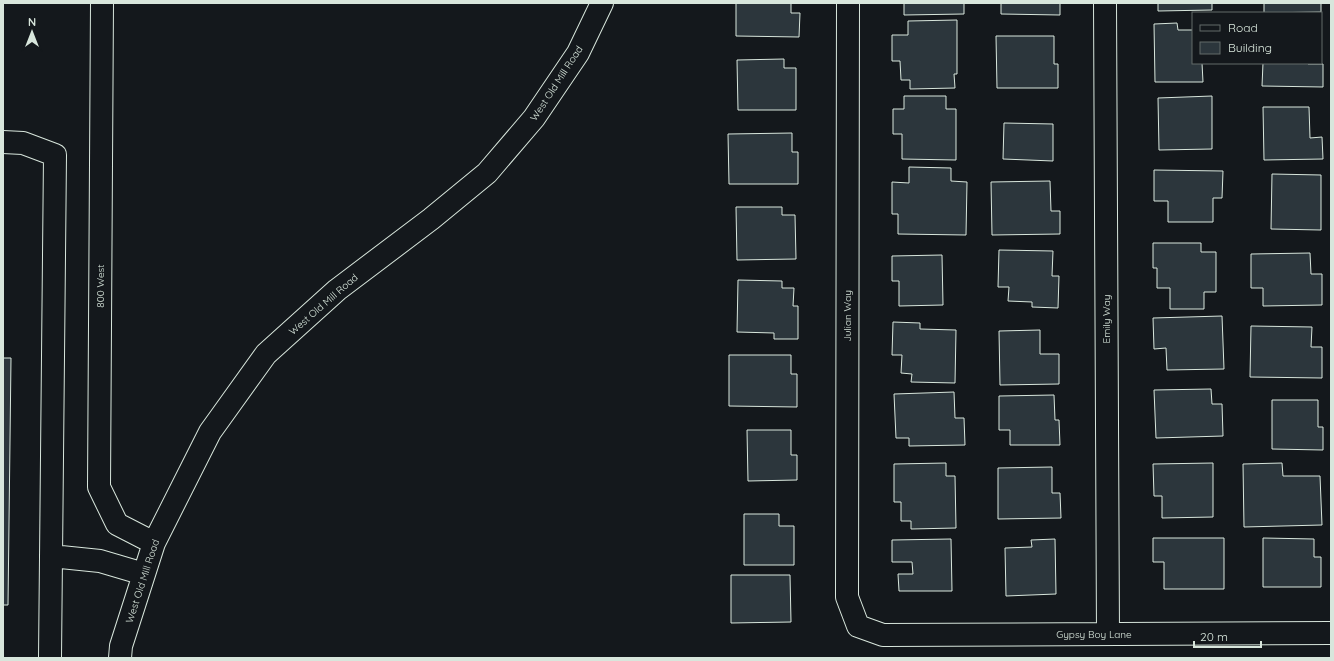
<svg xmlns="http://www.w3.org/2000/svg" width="1334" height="661" viewBox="0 0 1334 661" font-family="Quicksand,sans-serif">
  <rect width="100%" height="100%" fill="#14181c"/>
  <path fill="#2c363c" stroke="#d8e6dc" d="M736,3H791V13H800L799,37L736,36Z
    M904,3H964V14L904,15Z
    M1001,3H1060V15L1001,14Z
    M1158,3H1212V10L1158,11Z
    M1264,3H1321V12L1264,13Z
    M957,20V74H954L955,88L910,89V80H901L900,61H892V35H908V21Z
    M1177,23L1178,30H1193V63H1202L1203,82H1155L1154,24Z
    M996,36H1054V64H1058V88H997Z
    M784,59V68H796V110H738L737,60Z
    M1263,63H1308V64H1323V87L1262,86Z
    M904,96H946V109H956V160L902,159V134H893V109H904Z
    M1212,96V149L1159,150L1158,98Z
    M1263,107H1309L1310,138L1322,137L1323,159L1264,160Z
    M1004,123L1053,124V161L1003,159Z
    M792,133V152H798V184H729L728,134Z
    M909,167L951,168V181L967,182L966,235L898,234V214H892V182L909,183Z
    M1154,170L1223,171L1222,198H1213V222H1168V201H1154Z
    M1272,174L1321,175V230L1271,229Z
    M1050,181L1051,211H1060V234L992,235L991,182Z
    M736,207H782V215H795L796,259L737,260Z
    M1153,243H1201V252H1216V292H1204V309H1170V288H1157V268H1153Z
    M999,250L1053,251L1052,276H1059L1058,308L1032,307V302L1008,301L1009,287H998Z
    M1310,253L1311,274H1322V305L1263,306V288H1251V254Z
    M942,255L943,305L899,306V281H892V256Z
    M738,280L782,281V288H794L793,306H798V339H774V333L737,332Z
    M1222,316L1224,369L1167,370L1166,348L1154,349L1153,318Z
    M893,322L920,323V329L956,330L955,383L911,382L912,374L901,373L902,355H892Z
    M1251,326L1312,327L1311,347H1322V378L1250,377Z
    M1040,330V354H1059V384L1000,385L999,331Z
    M729,355H791V374H797V407L729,406Z
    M3,358H11L8,605H3Z
    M1211,389L1212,404H1222L1223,436L1156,438L1154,390Z
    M954,392L955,418H964L965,445L909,446V438H896L894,394Z
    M1054,395L1055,420H1059L1060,445H1010V430H999V396Z
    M1272,400H1318V427H1323V450L1272,449Z
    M747,430H791V455H797V480L748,481Z
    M946,463V476H955L956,528L911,529V521H901V502H894V464Z
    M1213,463V517L1162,518V496H1154L1153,464Z
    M1282,463L1283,476H1320L1322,525L1244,527L1243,464Z
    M1052,467V493H1060L1061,518L998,519V468Z
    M744,514H779V526H794V565H744Z
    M1153,538H1224V589H1164V562H1153Z
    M1263,538L1314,539V557H1321V587H1263Z
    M951,539L952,591H899L898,574H913L912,562H892V540Z
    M1055,539L1056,594L1006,596L1005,548L1032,547L1031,540Z
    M731,575H790L791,622L731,623Z"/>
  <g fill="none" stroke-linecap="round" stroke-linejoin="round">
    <g stroke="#d8e6dc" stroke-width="24">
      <path id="minor" d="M102,3L99,487L117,524L154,543
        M848,3L847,597L858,626L883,635L1331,633
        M1105,3L1108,634
        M3,142L23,143L55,155L50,658
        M51,556L100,561L144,574
        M120,658L121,646L154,543L210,432L266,354L337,290L431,219L487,173L534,118L578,53L602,3"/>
    </g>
    <use href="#minor" stroke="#14181c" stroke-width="22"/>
  </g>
  <g text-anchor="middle" stroke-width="3" stroke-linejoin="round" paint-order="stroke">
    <g font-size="10" fill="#d8e6dc" stroke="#14181c">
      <text transform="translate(556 83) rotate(-57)" y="4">West Old Mill Road</text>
      <text transform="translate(100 286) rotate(-90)" y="4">800 West</text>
      <text transform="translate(323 304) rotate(-41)" y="4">West Old Mill Road</text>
      <text transform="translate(847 316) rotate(-90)" y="4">Julian Way</text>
      <text transform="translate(1106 319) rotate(-90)" y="4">Emily Way</text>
      <text transform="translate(142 581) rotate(-72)" y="4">West Old Mill Road</text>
      <text x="1094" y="638">Gypsy Boy Lane</text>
    </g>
  </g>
  <rect width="1334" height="661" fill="none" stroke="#d8e6dc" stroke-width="8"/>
  <rect x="1192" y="12" width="130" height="52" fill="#14181c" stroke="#626a69"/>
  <rect x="1200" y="25" width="20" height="6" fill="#14181c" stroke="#626a69"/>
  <text x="1228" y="32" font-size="12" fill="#d8e6dc">Road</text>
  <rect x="1200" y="42" width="20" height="12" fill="#2c363c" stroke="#626a69"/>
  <text x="1228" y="52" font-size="12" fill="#d8e6dc">Building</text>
  <g transform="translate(32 32)" stroke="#14181c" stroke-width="3" paint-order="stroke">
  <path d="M0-3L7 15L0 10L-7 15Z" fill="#d8e6dc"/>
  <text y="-6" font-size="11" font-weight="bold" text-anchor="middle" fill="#d8e6dc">N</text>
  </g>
  <path d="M1194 641v6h67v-6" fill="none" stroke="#d8e6dc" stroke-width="2"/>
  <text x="1200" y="641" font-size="12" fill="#d8e6dc" stroke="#14181c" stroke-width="3" paint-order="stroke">20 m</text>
</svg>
